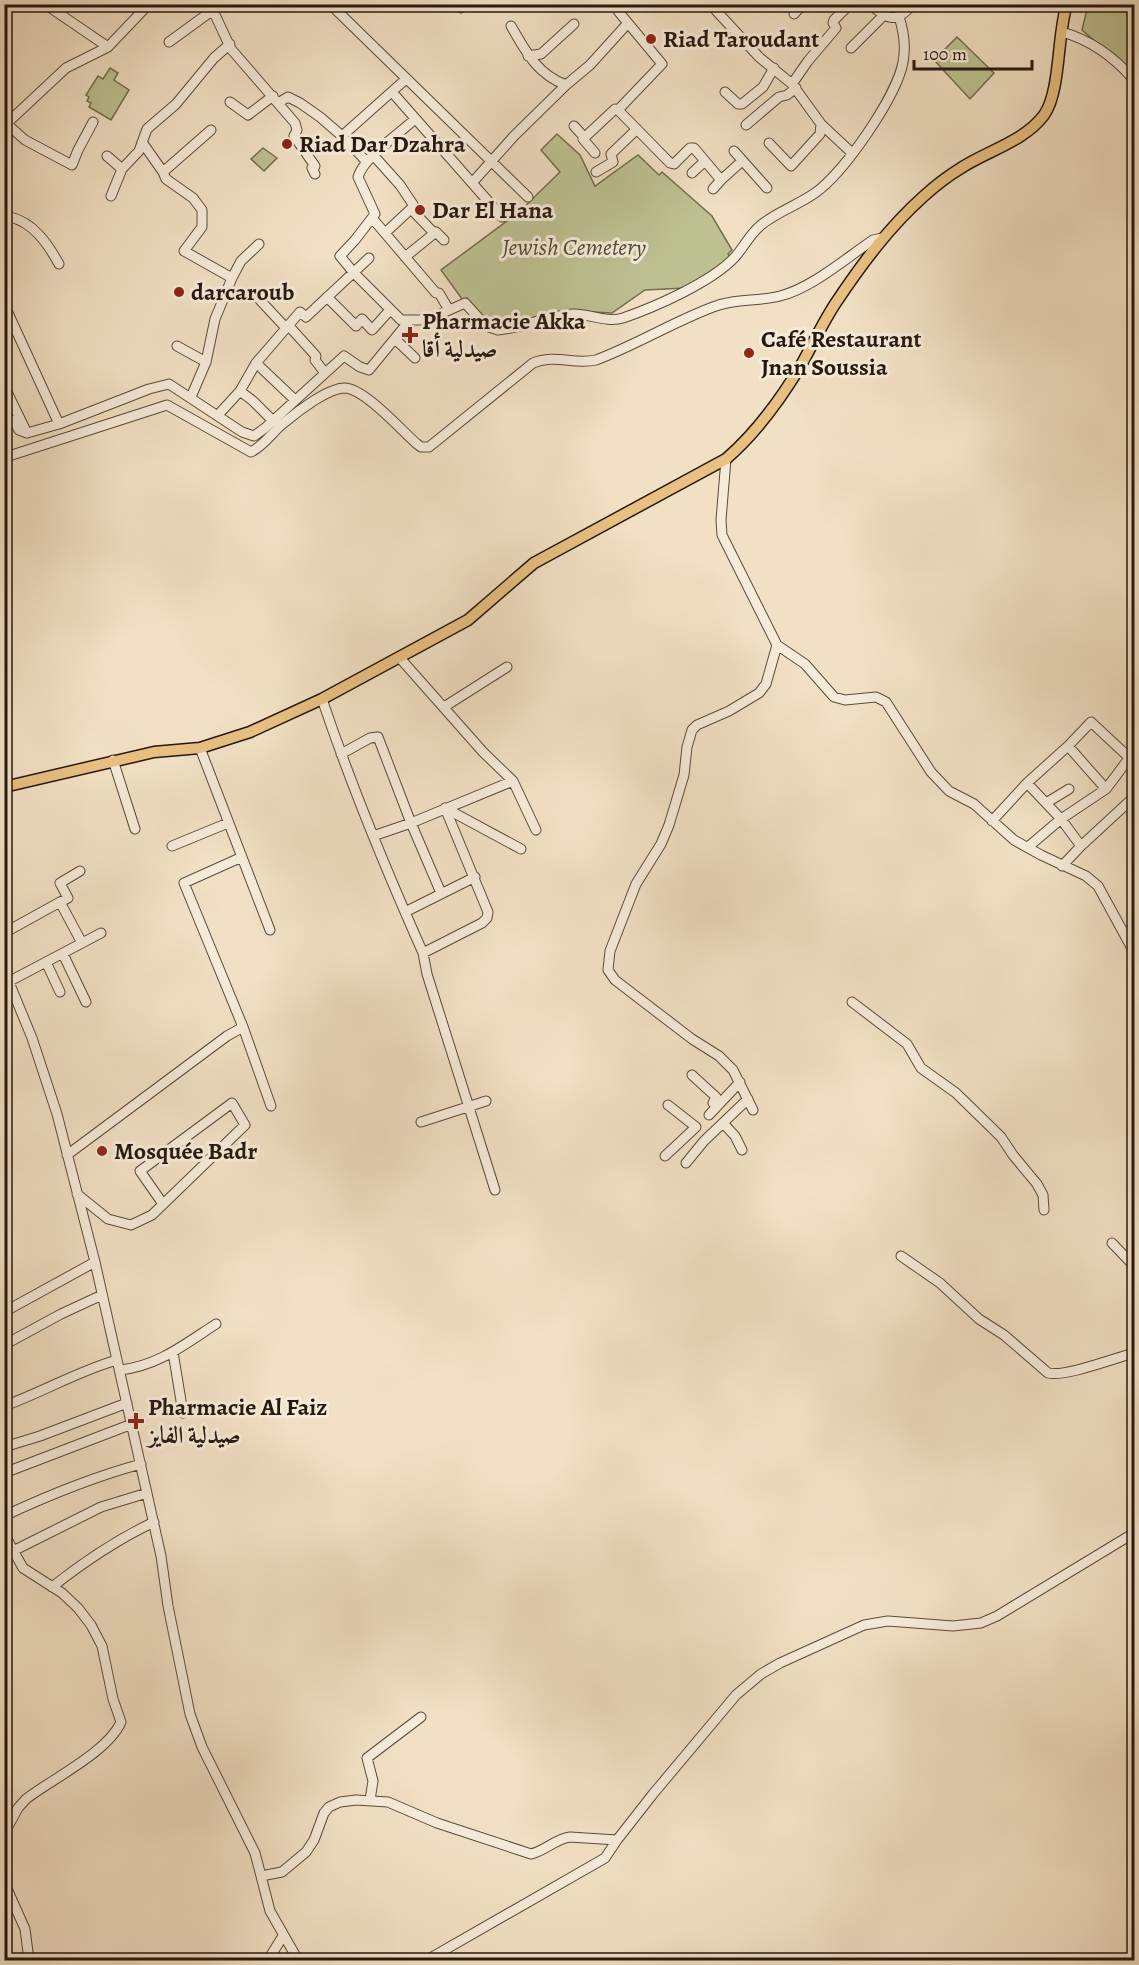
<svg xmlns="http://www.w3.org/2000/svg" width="1139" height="1965" viewBox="0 0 1139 1965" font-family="Alegreya,Amiri,serif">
  <rect width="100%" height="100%" fill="#f1e0c4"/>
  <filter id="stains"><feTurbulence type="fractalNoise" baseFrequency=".00333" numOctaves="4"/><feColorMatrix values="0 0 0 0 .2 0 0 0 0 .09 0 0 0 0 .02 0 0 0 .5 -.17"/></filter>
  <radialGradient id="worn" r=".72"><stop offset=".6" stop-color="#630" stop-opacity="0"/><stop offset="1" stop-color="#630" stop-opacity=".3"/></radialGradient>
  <path fill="#bdc192" stroke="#726c50" stroke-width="1.5" d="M1088,5H1134V66L1128,70L1082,30Z
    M957,37L994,73L970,99L934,60Z
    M110,68L118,73L114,80L129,90L111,120L89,107L91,103L87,101L89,97L86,95L98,76L103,79Z
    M557,134L580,155L595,186L638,155L659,175L662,172L712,216L732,250L728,254L731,258L685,288L645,290L612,313L575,311L492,327L467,298L462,299L441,270L519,212L560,172L541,150Z
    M263,148L277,158L264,171L251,159Z"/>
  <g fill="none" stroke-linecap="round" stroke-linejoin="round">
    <g stroke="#5a4a3c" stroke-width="11">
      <path id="minor" d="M45,4L108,47
        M210,4L231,49L295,123L297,130L294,136L315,166L312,168L315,174
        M330,4L528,197
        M460,4L461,8
        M710,4L759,57L792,84L821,124L852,153
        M870,4C888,20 896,24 913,4
        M794,14L803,4
        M511,26C526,52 537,74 566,85
        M1062,32C1091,40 1115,58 1134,80
        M169,42L213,10
        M851,48L883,16
        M528,56L541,54L574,24
        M792,84L808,61L836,28L833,23L834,20L850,4
        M392,92L502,217
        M725,92L738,104H742L763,87L774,68
        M230,102L248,115L273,96
        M278,103L288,97L300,103L320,117L342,136L367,162
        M618,110L670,163L674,164L690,148H694L721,180L713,189
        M415,119C400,133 363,158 358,177L375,214L355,240L340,256L354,273L401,320H427L465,303L486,326L498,330C523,328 548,315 574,314C590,314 607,323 623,318C655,307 712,282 735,257C744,247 749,235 761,225C777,212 798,205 815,193C844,173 897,96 903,62C906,46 904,32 899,17
        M7,124L25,140L72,165L78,150L93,122
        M746,125L779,97L787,95L796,88
        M4,126L66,68L108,47L149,4
        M574,126L585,138
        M342,136L406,79
        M142,142L163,172L166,179L193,198L202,210V227L184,251L232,278L215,319L206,362L191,397
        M769,143L791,166L820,134L821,124
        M734,151L767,188
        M595,153L583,139L615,109L618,110L662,64L618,11L619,4
        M107,156L122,169
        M374,156L400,185L414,206L385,233
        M163,172L211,130
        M596,172L613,162L611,154L637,129
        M692,173L705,161
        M721,180L742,161
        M472,183L514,136L566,85L590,65L628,23
        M111,196L122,169L139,151L147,129L176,104L214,58L230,44
        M411,209L434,233
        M372,218L436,293H439L449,310
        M4,221L10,217C33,222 48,244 59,264
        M405,257L436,232L444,240
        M232,278L241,261L259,244
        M327,297L356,326L362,319L372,330L390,310
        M259,299L286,328
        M4,304L59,424
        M288,325L316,356L315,360L325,373
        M395,339L415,358
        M177,346L206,362
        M256,363L295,400
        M4,386L27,433
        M240,391L253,401L273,421
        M218,415L240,391L256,363L300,312L306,317L369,258
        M4,419L14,421L19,430L27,433L59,424L149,389L169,384L242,432L254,436L265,428L344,356L360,367L369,370L410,320
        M4,453L12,455L167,405L251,452C266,444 272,432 285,422C298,411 328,388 345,388C365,389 402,431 417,444L421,447H429L533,363C555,354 574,365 596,360C636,345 673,322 713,307C736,298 757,302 780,296C812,288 846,258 873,240L882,238
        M726,459L721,520L722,535L777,645L805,664L834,697L845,700L876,697L886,702L931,772L949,791L974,804L1014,840L1041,855L1086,876L1098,886L1134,952
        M399,657L483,752L513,781L536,830
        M1133,689L1134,690
        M322,699C351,785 386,870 423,953L427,974L495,1190
        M444,707L507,667
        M1068,746L1106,789
        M200,748L270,930
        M341,754L370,738L378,737L411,823L441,893
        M113,760L135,829
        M1027,783L1061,819L1081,846
        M1046,803L1069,789
        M445,808L521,849
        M992,821L1027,783L1068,746L1091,722L1134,762
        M373,836L411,823L513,781
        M172,846L228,823
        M1028,847L1061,819L1106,789L1130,757
        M242,857L184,883L243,1027L271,1106
        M1062,866L1081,846L1134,797
        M60,902L68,898L60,883L80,871
        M405,912L475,877
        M4,933L60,902L82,943
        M423,953L482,923L487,918L488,912L445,808
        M63,954L86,1002
        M46,962L60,992
        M4,970L32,1038L57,1114L95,1262L161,1556L168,1606L190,1714L202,1747L255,1853L270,1911L298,1960
        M10,981L101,933
        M852,1002L907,1044L921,1068L956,1093L1001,1137L1013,1155L1037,1184L1043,1195L1044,1210
        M692,1075L716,1097L713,1103L717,1106
        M753,1110L733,1070L719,1056L692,1039L615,980L608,970L610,951L636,884L661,844L669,825L684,775L687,747L692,730L697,725L729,711L759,693L766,684L777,645
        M709,1115L740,1082
        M421,1122L486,1101
        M723,1123L735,1136L742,1150
        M67,1155L227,1036L243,1027
        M665,1156L696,1127L668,1105
        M686,1163L704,1141L748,1099
        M77,1194L108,1219L131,1225L152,1215L245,1125L232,1103L140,1171L163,1204
        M1112,1243L1134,1266
        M901,1256L940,1283L979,1319L1004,1335L1048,1373C1066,1377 1115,1358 1134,1353
        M4,1312L95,1262
        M4,1345L61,1314L102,1295
        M173,1352L183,1413
        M120,1370C158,1366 185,1344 216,1324
        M4,1406C43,1392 78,1371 117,1360
        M4,1447L40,1436L127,1403
        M4,1473L132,1424
        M4,1516C49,1495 93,1477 141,1464
        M4,1534L23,1568L62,1593L78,1608L91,1625L102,1646L113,1699L121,1722C108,1752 52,1779 26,1799L18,1808L4,1834
        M13,1551L101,1507L147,1493
        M52,1587C85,1561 116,1540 154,1522
        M370,1800L373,1781L367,1758L421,1717
        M261,1876L282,1872L306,1852L314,1840L324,1813L329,1807L340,1802L356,1800L388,1802L437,1823L531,1854C545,1851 555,1839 570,1837L617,1840
        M4,1882L25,1929L29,1960
        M268,1960L283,1936
        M427,1960L605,1858L617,1840L653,1794L736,1695L761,1674L780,1663L864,1625L888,1621L953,1626L981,1623L997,1616L1134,1533"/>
    </g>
    <g stroke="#27180f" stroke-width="13">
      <path id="major" d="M4,787L154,752L200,748L250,732L322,699L468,620L534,563L726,459C755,434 780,400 800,367C812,346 822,324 835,304C861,265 889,227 924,196C935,186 948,176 961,168C987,151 1025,141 1044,115C1061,91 1057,33 1067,4"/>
    </g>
    <use href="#minor" stroke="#f6ebd9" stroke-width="9"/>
    <use href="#major" stroke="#e8c082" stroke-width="10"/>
  </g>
  <g fill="#8f2418" stroke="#f6ebd9" stroke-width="2">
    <circle cx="651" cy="39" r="6"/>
    <circle cx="287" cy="144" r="6"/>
    <circle cx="420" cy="210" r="6"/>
    <circle cx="179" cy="292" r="6"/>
    <path d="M407 326h6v6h6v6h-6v6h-6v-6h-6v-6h6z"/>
    <circle cx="749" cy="353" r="6"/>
    <circle cx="102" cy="1151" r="6"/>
    <path d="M133 1412h6v6h6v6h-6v6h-6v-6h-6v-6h6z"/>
  </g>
  <g text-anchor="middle" stroke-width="6" stroke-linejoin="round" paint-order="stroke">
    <g font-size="24" font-weight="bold" fill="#27180f" stroke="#f6ebd9" text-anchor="start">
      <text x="663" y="47">Riad Taroudant</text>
      <text x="299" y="152">Riad Dar Dzahra</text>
      <text x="432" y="218">Dar El Hana</text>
      <text x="191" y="300">darcaroub</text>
      <text x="422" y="329">Pharmacie Akka<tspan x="422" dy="28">صيدلية أقا</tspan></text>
      <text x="761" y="347">Café Restaurant<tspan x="761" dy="28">Jnan Soussia</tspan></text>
      <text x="114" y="1159">Mosquée Badr</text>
      <text x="148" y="1415">Pharmacie Al Faiz<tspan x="148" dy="28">صيدلية الفايز</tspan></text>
    </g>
    <g font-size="24" font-style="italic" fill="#544b36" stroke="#f6ebd9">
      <text x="574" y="255">Jewish Cemetery</text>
    </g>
  </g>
  <rect width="1139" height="1965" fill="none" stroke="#f1e0c4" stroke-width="24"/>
  <rect x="6" y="6" width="1127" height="1953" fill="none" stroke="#27180f" stroke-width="3"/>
  <rect x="12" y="12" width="1115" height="1941" fill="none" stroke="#27180f" stroke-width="1.5"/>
  <path d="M914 60v9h118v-9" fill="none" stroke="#27180f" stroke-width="3"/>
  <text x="923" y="60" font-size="18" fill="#27180f" stroke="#f6ebd9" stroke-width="4.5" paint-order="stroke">100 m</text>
  <rect width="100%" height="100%" filter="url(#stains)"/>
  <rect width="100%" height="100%" fill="url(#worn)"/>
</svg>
